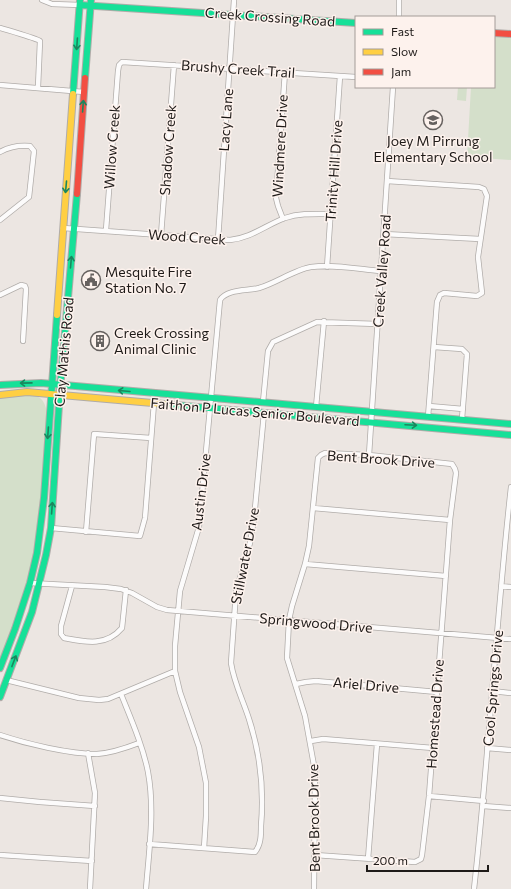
<svg xmlns="http://www.w3.org/2000/svg" width="511" height="889" viewBox="0 0 511 889" font-family="Commissioner,sans-serif">
  <rect width="100%" height="100%" fill="#ece6e2"/>
  <path fill="#d4dfca" d="M494,35L511,37V160L467,157L471,87H494Z
    M454,87H467L466,101L457,100L458,87Z
    M17,395C34,395 44,393 47,413L40,510L35,551L29,579L0,664V397Z"/>
  <g fill="none" stroke-linecap="round" stroke-linejoin="round">
    <g stroke="#b0aca9" stroke-width="6">
      <path id="street" d="M42,0L52,4L80,5
        M399,17V0
        M0,28C4,29 38,39 40,41L38,87
        M0,85L84,92
        M0,152C9,147 19,145 30,146L34,151L29,197L0,220
        M387,181L479,187L484,189L487,196L478,257L482,293L477,296L444,293L440,295L437,302L428,417
        M283,219L278,206L276,198L285,72
        M63,228L230,240C251,238 266,225 285,218C300,213 315,214 331,214
        M106,230L118,71L119,65L122,62L356,77
        M384,234L480,239
        M161,235L174,65
        M218,240L234,0
        M327,267L340,76
        M0,295L21,285L25,286L26,289L23,341
        M434,347L462,349L467,354L462,419
        M263,402L268,351L273,342L317,322L378,324
        M429,406L463,409
        M316,407L324,321
        M369,455L393,87
        M313,508L450,520
        M51,528L140,536L145,518L154,403
        M86,532L94,434L151,438
        M305,564L446,576
        M30,583L105,587L121,589L132,593L157,607L167,610L511,639
        M72,586L61,626V634L64,638C85,642 106,647 122,628L126,590
        M501,586L511,587
        M6,680L79,698L99,700L108,699L175,671
        M296,684L306,682L316,681L437,692
        M492,691L511,693
        M121,694C131,719 143,746 148,772C155,810 149,851 146,889
        M0,735C27,744 69,754 97,754C112,753 126,748 139,743
        M311,741L323,739L433,748
        M487,748L511,750
        M88,753L95,793L90,889
        M429,796L484,801
        M0,798L40,802L95,806
        M483,806L511,808
        M149,844L255,852C261,845 261,835 261,826C264,791 260,753 249,719C243,700 234,683 231,663L236,592L250,543L254,519L264,413
        M204,848L206,816V783L199,747L180,692L175,671V646L180,591L199,527L220,300C227,289 247,291 259,288C276,283 296,269 311,267C334,264 358,269 381,271
        M0,855L92,861
        M368,859L377,744
        M314,889L315,771L305,716L287,658L289,620L292,606L305,564L309,546L318,458L321,455L325,453L369,455L452,464L455,469L456,473L450,520L429,796L422,855L421,859L415,862L315,855
        M474,889C489,755 496,621 511,487"/>
    </g>
    <g stroke="#b0aca9" stroke-width="8">
      <path id="fast" d="M80,5L356,23
        M85,78L91,0
        M73,94L80,0
        M0,385L41,383L511,424
        M164,404L511,435
        M0,668L15,629L30,583L37,553L44,498L57,315
        M0,697L32,612L46,555L51,528L60,390L77,194"/>
    </g>
    <g stroke="#b0aca9" stroke-width="8">
      <path id="slow" d="M57,315L73,94
        M0,395L27,392L164,404"/>
    </g>
    <g stroke="#b0aca9" stroke-width="8">
      <path id="jam" d="M494,33L511,34
        M77,194L85,78"/>
    </g>
    <use href="#street" stroke="#fcfbfb" stroke-width="4.5"/>
    <use href="#fast" stroke="#16e098" stroke-width="6"/>
    <use href="#slow" stroke="#ffcf43" stroke-width="6"/>
    <use href="#jam" stroke="#f24e42" stroke-width="6"/>
  </g>
  <defs><path id="oneway-shaft" d="M-6 0H5M1.5-3L5.5 0L1.5 3" fill="none" stroke-width="1.6" stroke-linecap="round" stroke-linejoin="round"/></defs>
  <g stroke="#1a875e">
    <use href="#oneway-shaft" transform="translate(77 44) rotate(94)"/>
    <use href="#oneway-shaft" transform="translate(83 106) rotate(-86)"/>
    <use href="#oneway-shaft" transform="translate(66 187) rotate(95)"/>
    <use href="#oneway-shaft" transform="translate(71 262) rotate(-85)"/>
    <use href="#oneway-shaft" transform="translate(26 383) rotate(179)"/>
    <use href="#oneway-shaft" transform="translate(124 391) rotate(-175)"/>
    <use href="#oneway-shaft" transform="translate(411 425) rotate(3)"/>
    <use href="#oneway-shaft" transform="translate(48 433) rotate(94)"/>
    <use href="#oneway-shaft" transform="translate(52 508) rotate(-86)"/>
    <use href="#oneway-shaft" transform="translate(14 661) rotate(-69)"/>
  </g>
  <defs>
    <g id="school-ring" transform="scale(1)"><circle r="9.5" fill="#fdf2ed" stroke="#66615f" stroke-width="1.5"/><path d="M0-5L7-2L0 1L-7-2ZM-4 1L0 2.5L4 1V4Q0 6-4 4Z" fill="#66615f"/></g>
    <g id="civic-ring" transform="scale(1)"><circle r="9.5" fill="#fdf2ed" stroke="#66615f" stroke-width="1.5"/><path d="M-.6-6.5H3V-4.5H.6V-3L4-1V1h2V6H-6V1h2V-1L-.6-3ZM-1.2 2.5V6h2.4V2.5Z" fill="#66615f"/></g>
    <g id="building-ring" transform="scale(1)"><circle r="9.5" fill="#fdf2ed" stroke="#66615f" stroke-width="1.5"/><path d="M-4-6H4V6H1V3H-1V6H-4ZM-2.5-4.3h1.7v1.8h-1.7ZM.8-4.3h1.7v1.8H.8ZM-2.5-1h1.7V.8h-1.7ZM.8-1h1.7V.8H.8Z" fill="#66615f"/></g>
  </defs>
  <g fill-rule="evenodd">
    <use href="#school-ring" x="433" y="120"/>
    <use href="#civic-ring" x="91" y="280"/>
    <use href="#building-ring" x="100" y="341"/>
  </g>
  <g text-anchor="middle" stroke-width="3" stroke-linejoin="round" paint-order="stroke">
    <g font-size="14" fill="#1e1a18" stroke="#fdf2ed">
      <text transform="translate(270 17) rotate(4)" y="5">Creek Crossing Road</text>
      <text transform="translate(238 69) rotate(4)" y="5">Brushy Creek Trail</text>
      <text transform="translate(226 120) rotate(-86)" y="5">Lacy Lane</text>
      <text transform="translate(280 146) rotate(-87)" y="5">Windmere Drive</text>
      <text transform="translate(112 147) rotate(-86)" y="5">Willow Creek</text>
      <text transform="translate(168 150) rotate(-86)" y="5">Shadow Creek</text>
      <text transform="translate(334 171) rotate(-86)" y="5">Trinity Hill Drive</text>
      <text transform="translate(187 237) rotate(4)" y="5">Wood Creek</text>
      <text transform="translate(382 271) rotate(-86)" y="5">Creek Valley Road</text>
      <text transform="translate(64 352) rotate(-85)" y="5">Clay Mathis Road</text>
      <text transform="translate(255 412) rotate(5)" y="5">Faithon P Lucas Senior Boulevard</text>
      <text transform="translate(381 459) rotate(4)" y="5">Bent Brook Drive</text>
      <text transform="translate(201 492) rotate(-83)" y="5">Austin Drive</text>
      <text transform="translate(245 556) rotate(-79)" y="5">Stillwater Drive</text>
      <text transform="translate(316 623) rotate(5)" y="5">Springwood Drive</text>
      <text transform="translate(366 685) rotate(5)" y="5">Ariel Drive</text>
      <text transform="translate(493 688) rotate(-85)" y="5">Cool Springs Drive</text>
      <text transform="translate(435 714) rotate(-86)" y="5">Homestead Drive</text>
      <text transform="translate(314 818) rotate(-91)" y="5">Bent Brook Drive</text>
    </g>
    <g font-size="14" fill="#1e1a18" stroke="#fdf2ed" text-anchor="start">
      <text x="433" y="146" text-anchor="middle">Joey M Pirrung<tspan x="433" dy="16">Elementary School</tspan></text>
      <text x="105" y="277">Mesquite Fire<tspan x="105" dy="16">Station No. 7</tspan></text>
      <text x="114" y="338">Creek Crossing<tspan x="114" dy="16">Animal Clinic</tspan></text>
    </g>
  </g>
  <rect x="355" y="16" width="140" height="72" fill="#fdf2ed" stroke="#a49c98"/>
  <rect x="363" y="29" width="20" height="6" fill="#16e098" stroke="#a49c98"/>
  <text x="391" y="36" font-size="12" fill="#1e1a18">Fast</text>
  <rect x="363" y="49" width="20" height="6" fill="#ffcf43" stroke="#a49c98"/>
  <text x="391" y="56" font-size="12" fill="#1e1a18">Slow</text>
  <rect x="363" y="69" width="20" height="6" fill="#f24e42" stroke="#a49c98"/>
  <text x="391" y="76" font-size="12" fill="#1e1a18">Jam</text>
  <path d="M367 865v6h121v-6" fill="none" stroke="#1e1a18" stroke-width="2"/>
  <text x="373" y="865" font-size="12" fill="#1e1a18" stroke="#fdf2ed" stroke-width="3" paint-order="stroke">200 m</text>
</svg>
